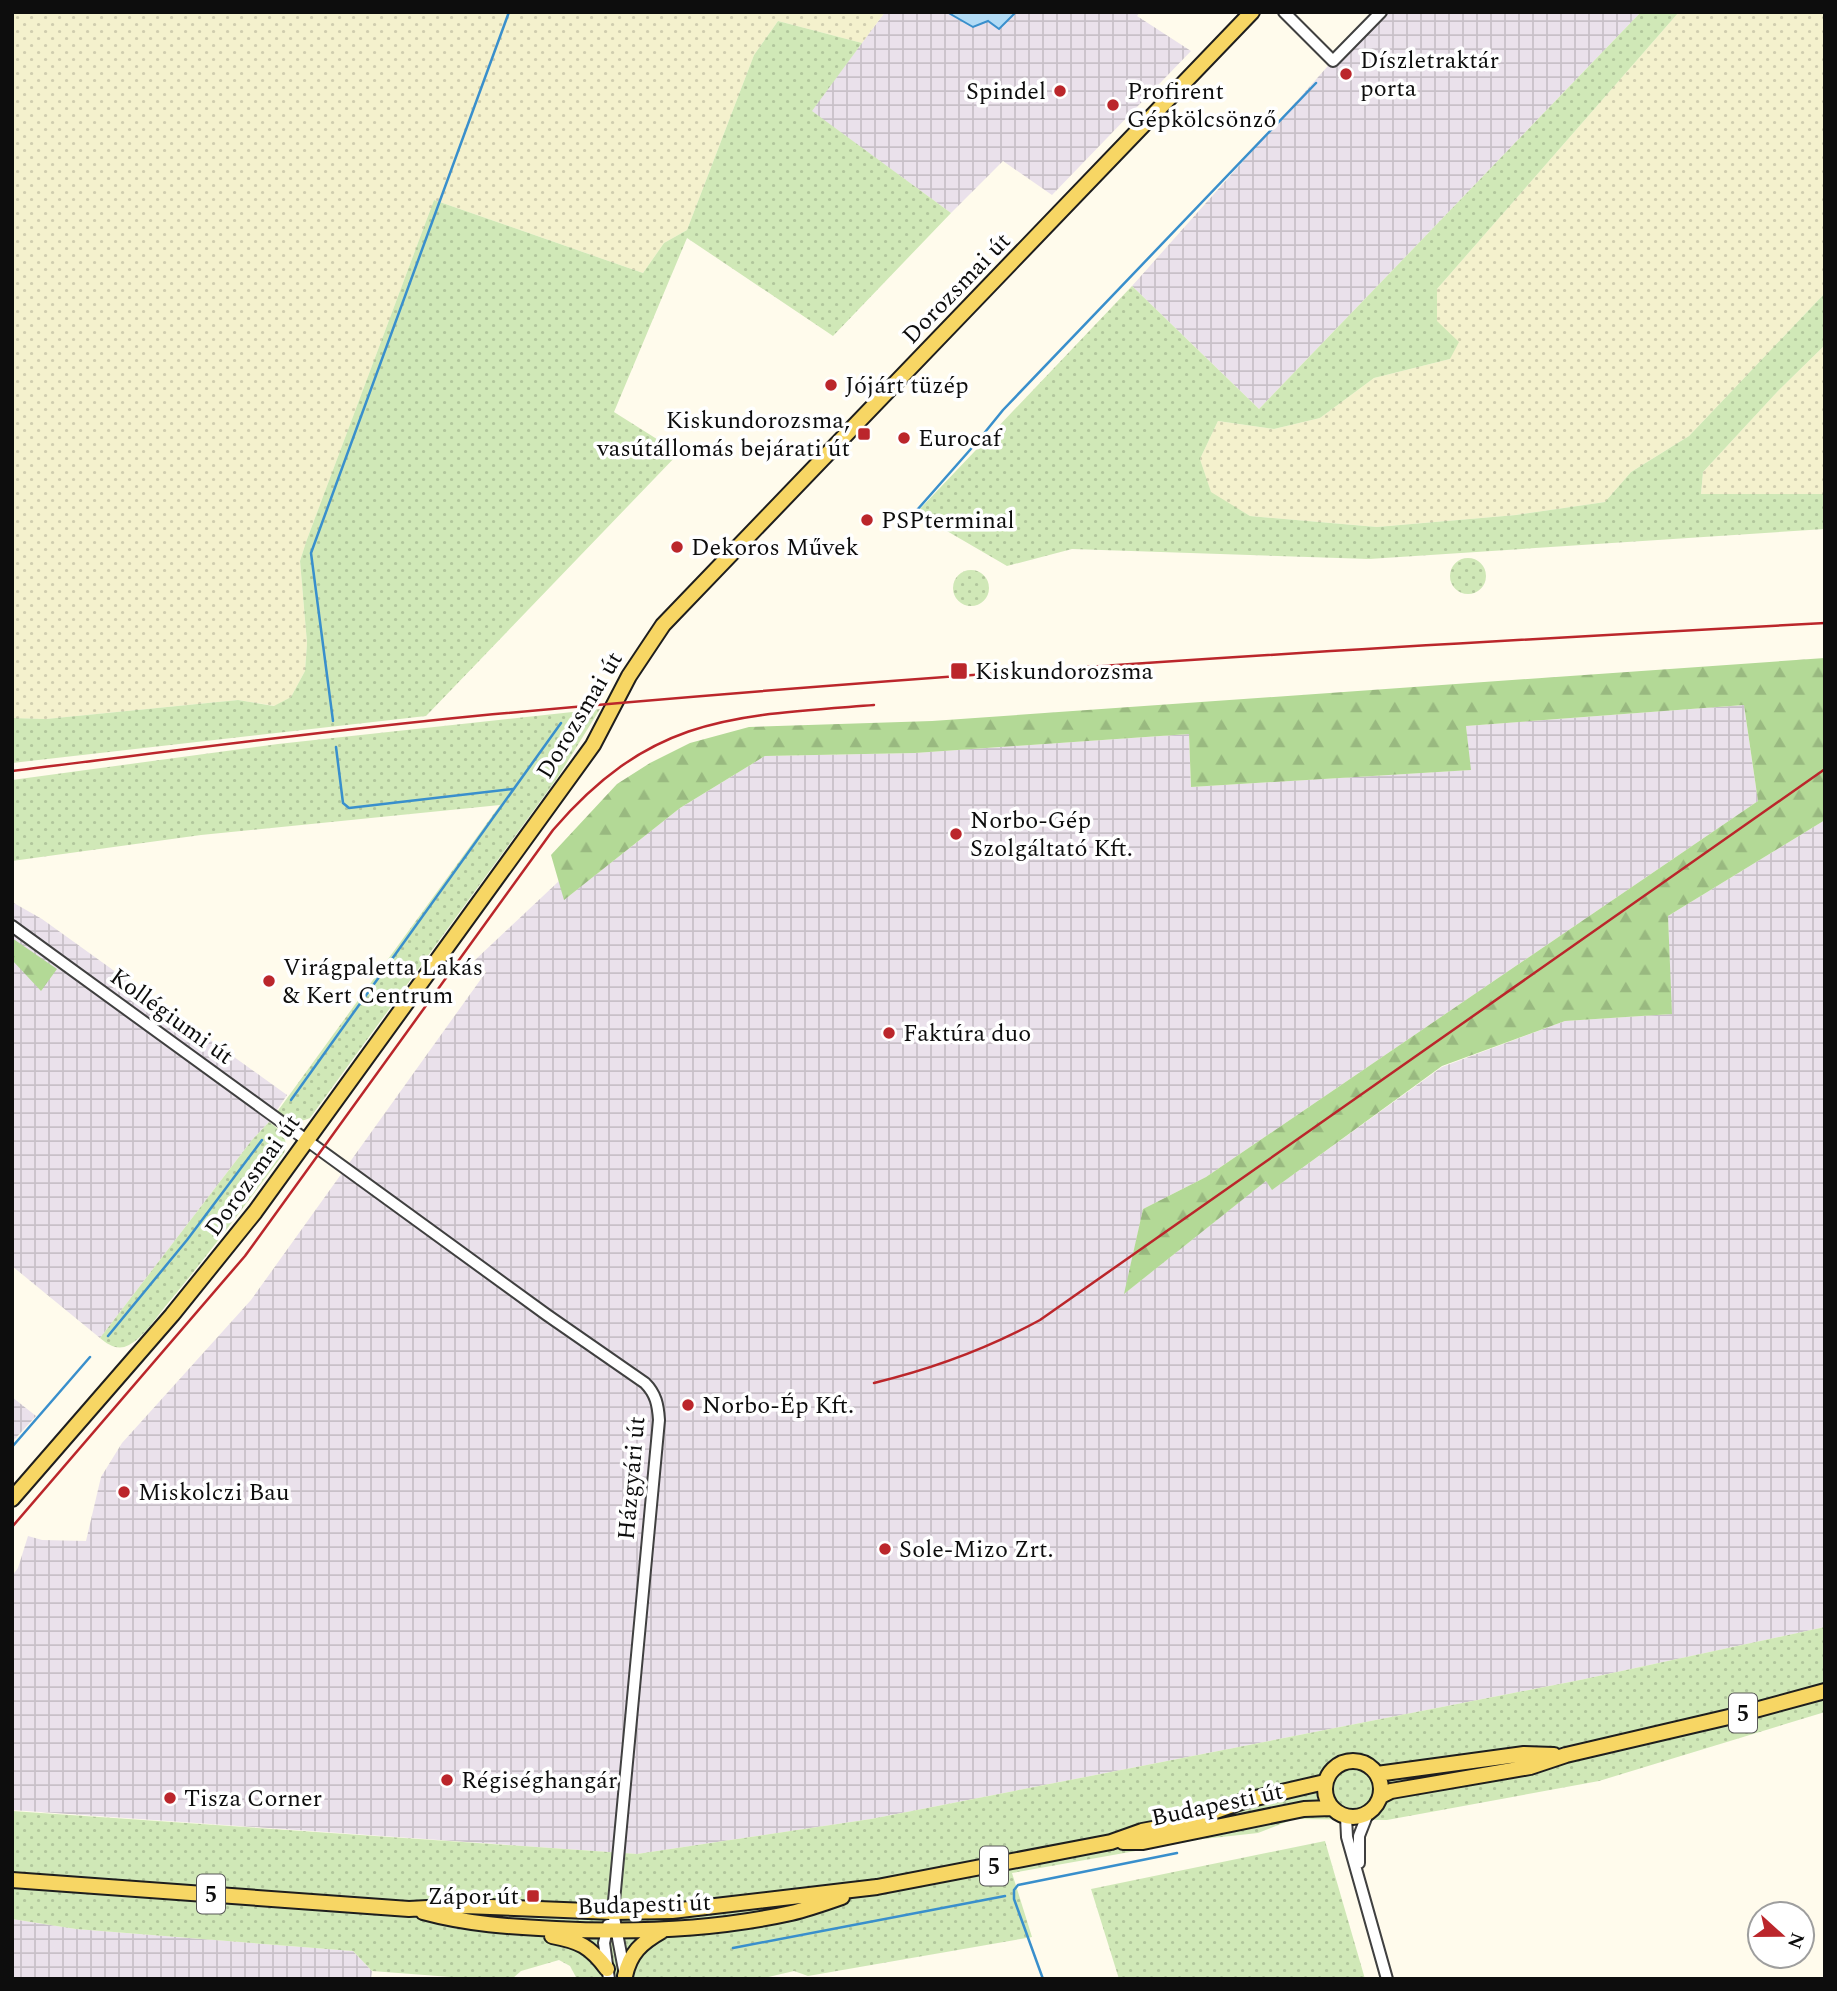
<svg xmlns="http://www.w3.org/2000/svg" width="1837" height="1991" viewBox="0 0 1837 1991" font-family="Spectral,serif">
  <defs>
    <pattern id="industrial-grid" width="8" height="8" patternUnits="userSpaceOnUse" patternTransform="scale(1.75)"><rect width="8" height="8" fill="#eae1eb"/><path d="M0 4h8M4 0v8" fill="none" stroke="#c8c0c8"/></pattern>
    <pattern id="farmland-dots" width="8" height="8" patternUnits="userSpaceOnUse" patternTransform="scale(1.75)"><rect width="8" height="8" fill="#f4f1cd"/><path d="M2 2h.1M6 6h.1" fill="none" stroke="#d0cdaf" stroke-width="1.8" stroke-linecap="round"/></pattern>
    <pattern id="grass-dots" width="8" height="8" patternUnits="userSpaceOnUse" patternTransform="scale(1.75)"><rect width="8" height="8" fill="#d0e8b7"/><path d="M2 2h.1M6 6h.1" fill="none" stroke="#b1c69c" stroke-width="1.8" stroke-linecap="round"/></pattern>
    <pattern id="forest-firs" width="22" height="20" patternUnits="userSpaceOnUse" patternTransform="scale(1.75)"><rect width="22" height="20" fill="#b3d996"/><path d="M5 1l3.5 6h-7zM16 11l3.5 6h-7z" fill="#99b980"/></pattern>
    <pattern id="water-waves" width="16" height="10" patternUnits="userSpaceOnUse" patternTransform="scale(1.75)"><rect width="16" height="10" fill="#b2dbf5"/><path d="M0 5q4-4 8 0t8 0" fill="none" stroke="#98bbd1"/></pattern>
  </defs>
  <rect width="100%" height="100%" fill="#fffbec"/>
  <path fill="url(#industrial-grid)" d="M885,12H1140L1137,16L1191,51L1052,195L1003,161L951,213L811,111Z
    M1376,12H1641L1259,409L1132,286Z
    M1744,705L1758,801L1206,1177L1143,1209L1125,1293L1267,1180L1273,1189L1442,1067L1565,1021L1671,1014L1668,916L1825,820V1627L1580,1680L871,1819L637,1854L12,1810V1576L18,1568L28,1536L42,1540L86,1541L101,1477L122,1443L251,1300L486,972L474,961L559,881L565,899L680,808L765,756L915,753L1189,734L1191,787L1470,770L1466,726Z
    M12,902L42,919L287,1095L269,1122L252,1140L100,1338L12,1266Z
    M12,1397L36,1416L12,1442Z
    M12,1919L76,1929L353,1951L372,1971L371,1979H12Z"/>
  <path fill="url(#farmland-dots)" d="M12,12H885L862,43L778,21L754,55L687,230L664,243L643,273L434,200L306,542L300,561L307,643L305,671L291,697L275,706L238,700L46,719L12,718Z
    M1679,12H1825V293L1689,436L1631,472L1605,502L1516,515L1377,527L1250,516L1211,493L1200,459L1218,421L1274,429L1320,418L1374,378L1450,359L1437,321V289Z
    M1825,345V494H1701L1703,472L1778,391Z"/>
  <path fill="url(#grass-dots)" d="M1641,12H1679L1437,289V321L1459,342L1450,359L1374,378L1320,418L1274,429L1218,421L1200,459L1211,492L1250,516L1377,527L1516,515L1605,502L1631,472L1689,436L1825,293V345L1778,391L1703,472L1701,494H1825V529L1369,559L1072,549L1007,566L916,513L1132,286L1259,409Z
    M778,21L862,43L812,111L951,213L833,336L687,238L614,412L679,453L426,716L12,763V718L46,719L238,700L274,706L291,697L305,671L307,643L300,561L306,542L434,200L643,273L664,243L687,230L754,55Z
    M1450 576a18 18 0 1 1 36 0a18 18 0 1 1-36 0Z
    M953 588a18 18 0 1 1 36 0a18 18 0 1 1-36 0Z
    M600,709L558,777L310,1118C296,1124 289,1120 277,1112L500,805L201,835L12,861V780L278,744Z
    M269,1122C282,1131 289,1138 284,1153C246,1204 209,1254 169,1302C157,1316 144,1337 129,1345C118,1351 108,1345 100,1338L252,1140Z
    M1825,1627V1712L1599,1781L1387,1820L1294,1819L1258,1833L1203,1839L1012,1873L1032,1937L808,1976L794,1971L760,1979H577L570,1966L559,1960L521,1971L512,1979H477L372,1971L353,1951L76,1929L12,1919V1811L637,1854L871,1819L1580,1680Z
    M1325,1841L1365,1979H1119L1091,1889Z"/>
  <path fill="url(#forest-firs)" d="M1825,658V820L1668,916L1672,1014L1565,1021L1442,1066L1272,1190L1266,1181L1124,1294L1143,1209L1206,1177L1758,801L1744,705L1466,726L1471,770L1191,787L1189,734L915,753L765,756L680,808L564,900L551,855L617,784L650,763L690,743L749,727L932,721Z
    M12,938L57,969L41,991L12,960Z"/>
  <path fill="url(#water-waves)" stroke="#398fcc" stroke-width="2" d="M947,12H1016L999,29L988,21L973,27Z"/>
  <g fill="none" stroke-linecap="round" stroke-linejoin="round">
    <path stroke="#398fcc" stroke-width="2.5" d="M917,510L977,442L1003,410L1316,83
      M333,721L311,553L509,12
      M336,747L343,803L349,808L513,789
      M291,1100L561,723
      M108,1336L187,1240L262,1140
      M12,1447L90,1357
      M733,1948L1005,1896
      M1043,1979L1014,1899V1890L1018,1885L1177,1853"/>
    <g stroke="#404040" stroke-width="14">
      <path id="minor" d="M1284,12L1333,61L1381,12
        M12,926L547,1315L645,1383C656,1394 658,1405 659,1420L613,1912L625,1975
        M1346,1817L1347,1837L1387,1979
        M1359,1863V1836L1368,1813
        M608,1925L604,1943L609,1979"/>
    </g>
    <g stroke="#1e1e1e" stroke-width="18">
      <path id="major" d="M12,1499L172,1315L255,1212L593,745L629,676L663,625L1252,12
        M1325 1789a28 28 0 1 1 56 0a28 28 0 1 1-56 0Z
        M1377,1774L1524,1754L1554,1755
        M1381,1796L1391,1791L1530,1767L1566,1755L1733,1716L1825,1691
        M1123,1842H1143L1304,1809L1331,1808
        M12,1880L409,1909L464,1906L613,1912L672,1911L877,1887L1111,1842L1142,1831L1179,1824L1247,1800L1325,1782
        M423,1912C467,1924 511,1927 556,1929C635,1933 714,1930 791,1913C808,1909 825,1903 842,1897
        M552,1936C579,1941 590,1946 607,1969
        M625,1976C630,1953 641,1943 662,1931"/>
    </g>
    <use href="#minor" stroke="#fff" stroke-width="10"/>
    <use href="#major" stroke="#f7d664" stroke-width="14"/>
    <path stroke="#bb262b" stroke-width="2.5" d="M12,771C166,752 321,731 475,716C924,674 1375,647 1825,623
      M874,1383C932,1369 987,1349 1040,1320L1825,769
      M12,1527L245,1256L553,830C652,715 733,716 874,705"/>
  </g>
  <g fill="#bb262b" stroke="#fff" stroke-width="2.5">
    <circle cx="1346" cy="74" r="7"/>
    <circle cx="1060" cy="91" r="7"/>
    <circle cx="1113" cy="105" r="7"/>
    <circle cx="831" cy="385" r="7"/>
    <rect x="857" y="427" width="14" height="14" rx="3.5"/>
    <circle cx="904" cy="438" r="7"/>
    <circle cx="867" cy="520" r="7"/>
    <circle cx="677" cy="547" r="7"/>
    <rect x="950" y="662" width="18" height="18" rx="3.5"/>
    <circle cx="956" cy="834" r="7"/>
    <circle cx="269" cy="981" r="7"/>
    <circle cx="889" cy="1033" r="7"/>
    <circle cx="688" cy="1405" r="7"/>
    <circle cx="124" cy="1492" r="7"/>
    <circle cx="885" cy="1549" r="7"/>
    <circle cx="447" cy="1780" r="7"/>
    <circle cx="170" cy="1798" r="7"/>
    <rect x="526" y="1889" width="14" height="14" rx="3.5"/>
  </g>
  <g text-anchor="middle" stroke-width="7" stroke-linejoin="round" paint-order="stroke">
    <g fill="#fff" stroke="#565656" stroke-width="2">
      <rect x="1729" y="1693.5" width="28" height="39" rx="5"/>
      <rect x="980" y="1846.5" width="28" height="39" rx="5"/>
      <rect x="197" y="1874.5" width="28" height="39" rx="5"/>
    </g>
    <g font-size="23" font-weight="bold" fill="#0d0d0d">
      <text x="1743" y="1721">5</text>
      <text x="994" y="1874">5</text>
      <text x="211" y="1902">5</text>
    </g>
    <g font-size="24" fill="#0d0d0d" stroke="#fff" text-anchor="start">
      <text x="1360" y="68">Díszletraktár<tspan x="1360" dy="28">porta</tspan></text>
      <text x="1046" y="99" text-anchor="end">Spindel</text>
      <text x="1127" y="99">Profirent<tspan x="1127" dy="28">Gépkölcsönző</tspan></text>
      <text x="845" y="393">Jójárt tüzép</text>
      <text x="850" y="428" text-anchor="end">Kiskundorozsma,<tspan x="850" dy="28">vasútállomás bejárati út</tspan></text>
      <text x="918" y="446">Eurocaf</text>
      <text x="881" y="528">PSPterminal</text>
      <text x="691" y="555">Dekoros Művek</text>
      <text x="975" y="679">Kiskundorozsma</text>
      <text x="970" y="828">Norbo-Gép<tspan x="970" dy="28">Szolgáltató Kft.</tspan></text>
      <text x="283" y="975">Virágpaletta Lakás<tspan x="283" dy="28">&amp; Kert Centrum</tspan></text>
      <text x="903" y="1041">Faktúra duo</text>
      <text x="702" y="1413">Norbo-Ép Kft.</text>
      <text x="138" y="1500">Miskolczi Bau</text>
      <text x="899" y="1557">Sole-Mizo Zrt.</text>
      <text x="461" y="1788">Régiséghangár</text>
      <text x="184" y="1806">Tisza Corner</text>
      <text x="519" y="1904" text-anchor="end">Zápor út</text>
    </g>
    <g font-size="24" fill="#0d0d0d" stroke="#fff">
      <text transform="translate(956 288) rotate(-46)" y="8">Dorozsmai út</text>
      <text transform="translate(579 715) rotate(-59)" y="8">Dorozsmai út</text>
      <text transform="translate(172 1016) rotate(36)" y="8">Kollégiumi út</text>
      <text transform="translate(252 1175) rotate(-54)" y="8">Dorozsmai út</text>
      <text transform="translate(631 1478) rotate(-85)" y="8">Házgyári út</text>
      <text transform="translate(1217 1804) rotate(-12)" y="8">Budapesti út</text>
      <text transform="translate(644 1904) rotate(-2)" y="8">Budapesti út</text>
    </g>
  </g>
  <rect width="1837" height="1991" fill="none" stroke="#0d0d0d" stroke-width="28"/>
  <g transform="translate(1781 1935) rotate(111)"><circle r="33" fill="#ffffff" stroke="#9e9e9e" stroke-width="2"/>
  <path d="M0-5L12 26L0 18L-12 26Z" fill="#bb262b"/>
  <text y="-10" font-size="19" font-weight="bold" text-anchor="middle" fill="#0d0d0d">N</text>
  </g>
</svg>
